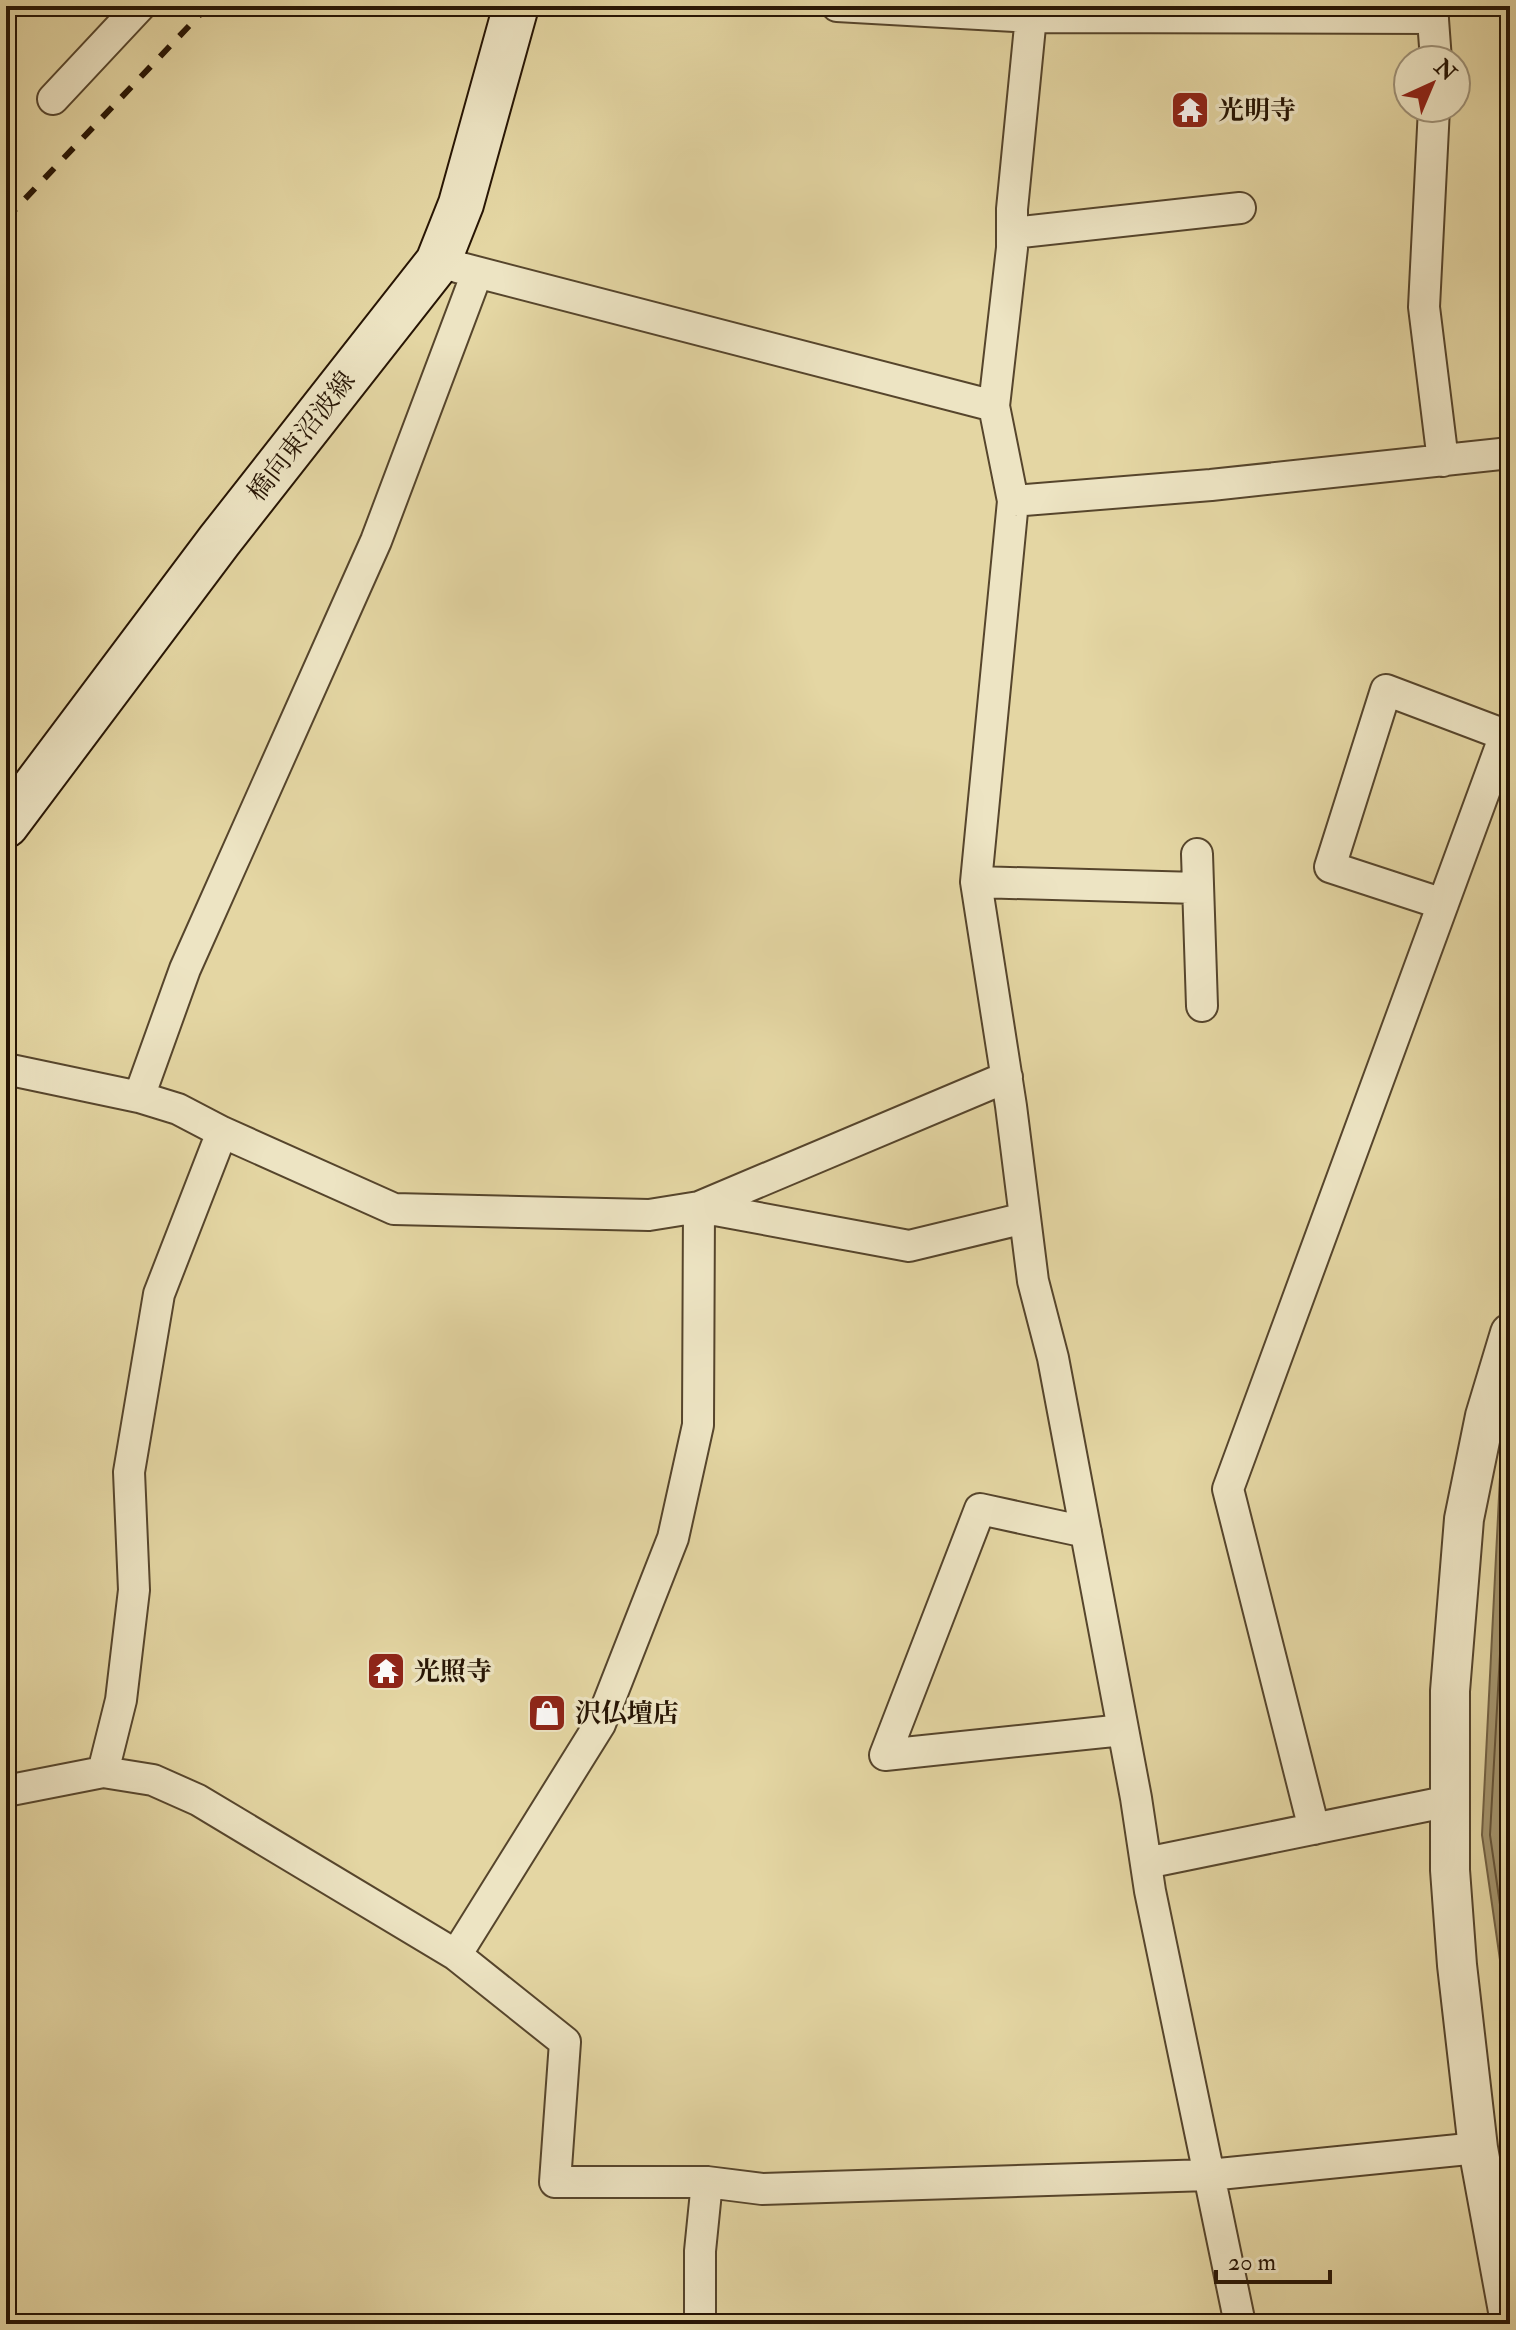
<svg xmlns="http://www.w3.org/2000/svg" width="1516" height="2330" viewBox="0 0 1516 2330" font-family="'IM FELL Double Pica','Noto Serif JP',serif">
  <rect width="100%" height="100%" fill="#e4d6a3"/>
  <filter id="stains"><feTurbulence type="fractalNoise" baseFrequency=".0025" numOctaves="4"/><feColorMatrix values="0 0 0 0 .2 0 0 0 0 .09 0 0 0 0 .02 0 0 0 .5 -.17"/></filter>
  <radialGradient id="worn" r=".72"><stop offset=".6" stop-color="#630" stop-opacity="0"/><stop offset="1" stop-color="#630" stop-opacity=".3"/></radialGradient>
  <path fill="#a4946d" stroke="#726143" stroke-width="2" d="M1510,1449V2029L1482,1835L1500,1477Z"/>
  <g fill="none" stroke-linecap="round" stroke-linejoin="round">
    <path stroke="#665438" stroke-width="2" d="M1510,1473L1490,1835L1510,1974
      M1510,1633L1500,1834L1510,1904"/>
    <g stroke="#56452c" stroke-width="34">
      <path id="minor" d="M837,6L1031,17L1433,18
        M1032,6L1012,209V248L994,406L1013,501L976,882L1011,1106L1033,1281L1053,1358L1136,1798L1150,1891L1240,2324
        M1432,6L1436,60
        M53,99L140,6
        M1434,108L1424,307L1443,461
        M1012,233L1240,208
        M457,267L994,406
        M1013,501L1211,485L1510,453
        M1197,854L1202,1006
        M976,882L1198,888
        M6,1069L139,1097L178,1109L222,1132L394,1209L649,1215L699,1207L1007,1077
        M139,1097L185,969L376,541L477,273
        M699,1207L909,1246L1025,1218
        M1086,1532L980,1509L885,1755L1123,1730
        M103,1772L121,1700L134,1590L129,1472L159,1294L222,1132
        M6,1791L103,1772L153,1780L198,1800L456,1955L565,2042L555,2182H707L762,2189L1209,2175L1478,2148
        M1314,1829L1228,1489L1505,735L1386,690L1330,867L1443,904
        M1146,1863L1450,1801
        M456,1955L600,1724L673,1538L698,1425L699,1207
        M700,2324V2251L707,2182"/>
    </g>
    <g stroke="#56452c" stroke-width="42">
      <path id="tertiary" d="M1510,1333L1485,1416L1464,1519L1450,1691V1870L1457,1965L1478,2148L1510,2322"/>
    </g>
    <g stroke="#271504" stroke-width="48">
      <path id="secondary" d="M6,825L219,541L438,262L461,204L516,6"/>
    </g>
    <use href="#minor" stroke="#ede4c3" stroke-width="30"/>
    <use href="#tertiary" stroke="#ede4c3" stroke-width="38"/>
    <use href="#secondary" stroke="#ede4c3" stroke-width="44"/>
    <path stroke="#271504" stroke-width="6" stroke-dasharray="14 14" stroke-linecap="butt" d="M6,219L208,6"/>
  </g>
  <defs>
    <g id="temple-square" transform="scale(2)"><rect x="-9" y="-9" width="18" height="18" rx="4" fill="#8f2418" stroke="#ede4c3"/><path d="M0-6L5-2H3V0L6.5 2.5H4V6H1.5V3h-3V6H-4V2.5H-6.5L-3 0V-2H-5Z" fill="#fff"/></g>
    <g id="shop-square" transform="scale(2)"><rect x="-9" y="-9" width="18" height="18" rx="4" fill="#8f2418" stroke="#ede4c3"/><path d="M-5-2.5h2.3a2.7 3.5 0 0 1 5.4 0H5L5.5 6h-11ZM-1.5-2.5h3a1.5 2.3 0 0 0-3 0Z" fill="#fff"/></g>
  </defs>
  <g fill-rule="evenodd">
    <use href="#temple-square" x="1190" y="110"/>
    <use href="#temple-square" x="386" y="1671"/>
    <use href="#shop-square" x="547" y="1713"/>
  </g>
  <g text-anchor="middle" stroke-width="7" stroke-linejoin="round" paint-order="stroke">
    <g font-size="26" font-weight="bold" fill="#271504" stroke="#ede4c3" text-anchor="start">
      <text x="1218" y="119">光明寺</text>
      <text x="414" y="1680">光照寺</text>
      <text x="575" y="1722">沢仏壇店</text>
    </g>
    <g font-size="26" fill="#271504" stroke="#ede4c3">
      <text transform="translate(301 436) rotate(-52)" y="9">橋向東沼波線</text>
    </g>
  </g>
  <rect width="1516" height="2330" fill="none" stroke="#e4d6a3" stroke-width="32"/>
  <rect x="8" y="8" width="1500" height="2314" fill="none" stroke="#271504" stroke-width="4"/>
  <rect x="16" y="16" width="1484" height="2298" fill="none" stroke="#271504" stroke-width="2"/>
  <g transform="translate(1432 84) rotate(44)"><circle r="38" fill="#ede4c3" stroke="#9e9177" stroke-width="2"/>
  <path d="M0-6L14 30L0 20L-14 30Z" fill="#8f2418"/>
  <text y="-12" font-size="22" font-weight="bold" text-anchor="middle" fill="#271504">N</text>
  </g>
  <path d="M1216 2270v12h114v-12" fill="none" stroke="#271504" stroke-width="4"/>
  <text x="1228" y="2270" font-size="24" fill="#271504" stroke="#ede4c3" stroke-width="6" paint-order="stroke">20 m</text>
  <rect width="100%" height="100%" filter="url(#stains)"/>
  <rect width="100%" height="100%" fill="url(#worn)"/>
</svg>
